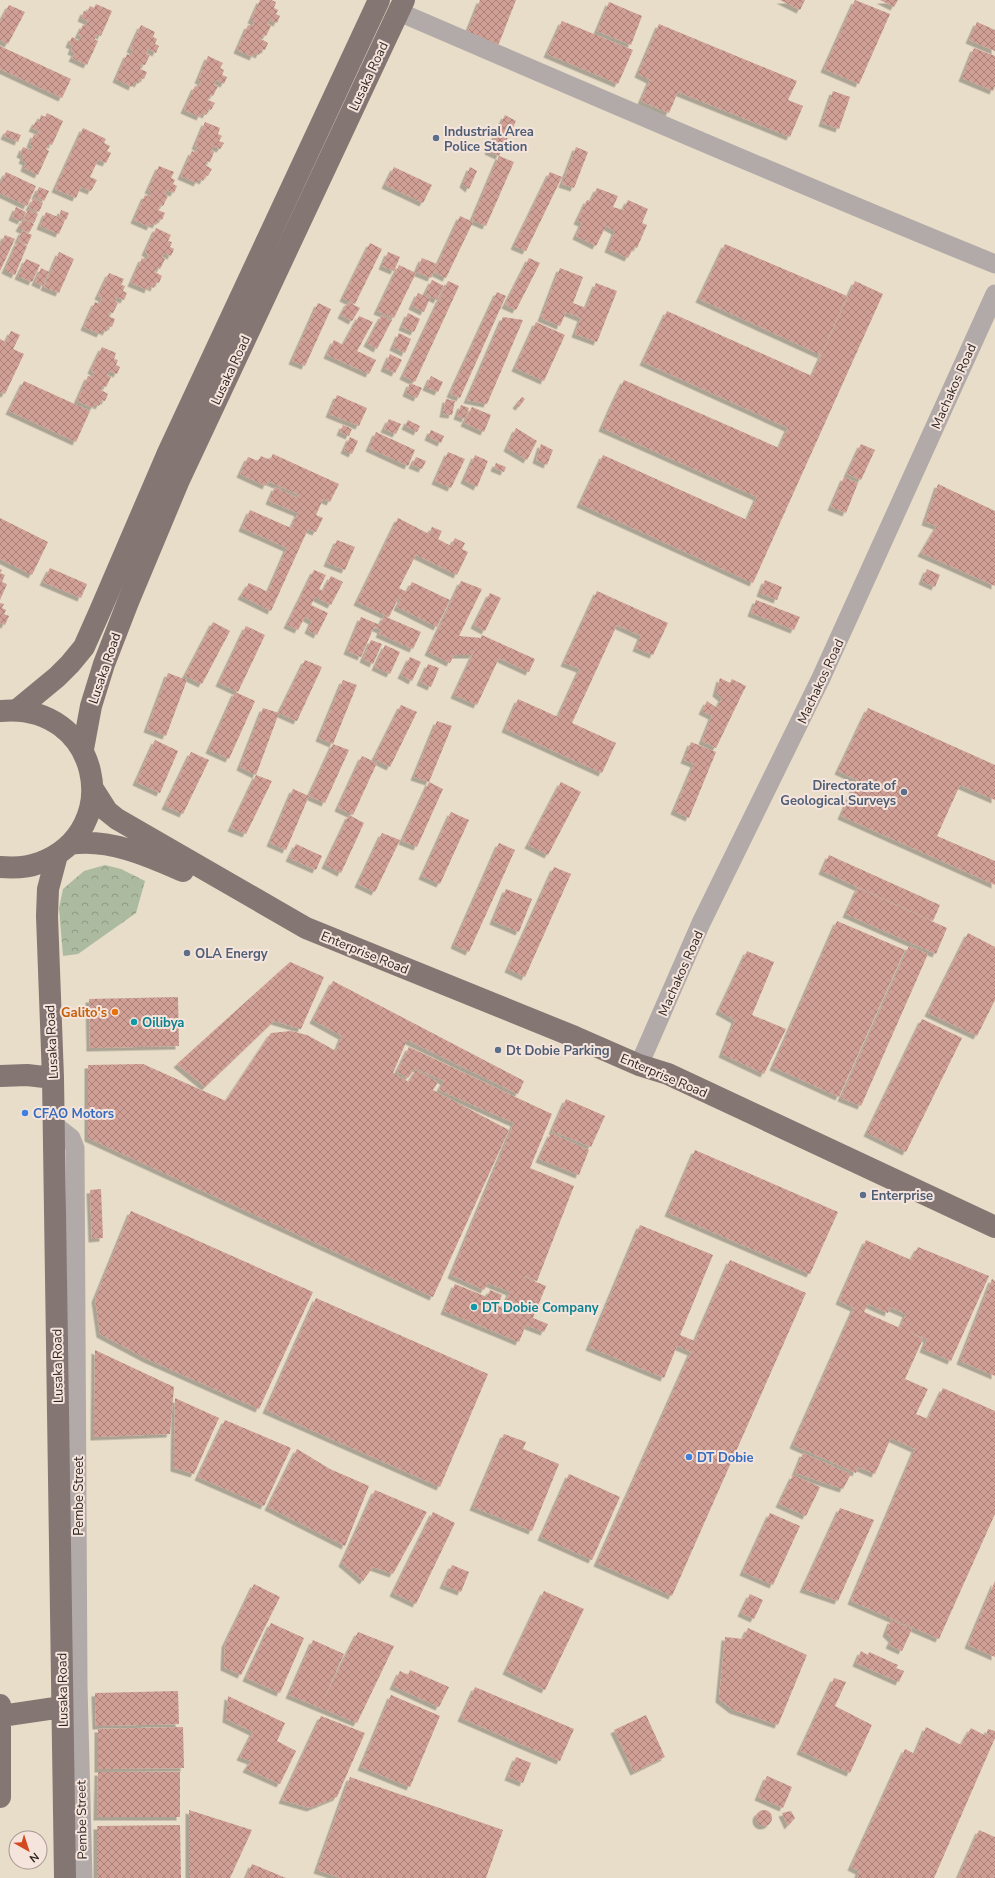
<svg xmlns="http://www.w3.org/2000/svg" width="995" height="1878" viewBox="0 0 995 1878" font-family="'Nunito Sans',sans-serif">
  <defs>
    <pattern id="park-crowns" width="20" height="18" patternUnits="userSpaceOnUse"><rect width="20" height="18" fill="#acbba0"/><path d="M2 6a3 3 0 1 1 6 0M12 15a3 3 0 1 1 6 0" fill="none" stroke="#8c9882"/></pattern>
    <pattern id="building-cross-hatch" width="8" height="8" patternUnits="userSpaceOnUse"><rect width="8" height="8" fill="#d09f95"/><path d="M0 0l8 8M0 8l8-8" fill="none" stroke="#a98179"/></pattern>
    <filter id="shadow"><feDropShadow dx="-3.5" dy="3.5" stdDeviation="0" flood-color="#0004"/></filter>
  </defs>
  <rect width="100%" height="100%" fill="#f5e4dc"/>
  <path fill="#e8ddc8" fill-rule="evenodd" d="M0,0H995V1878H0ZM16,1838H40V1862H16Z"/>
  <path fill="url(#park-crowns)" d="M105,865L121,869L145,881L136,913L78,954L63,956L59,908L63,889L84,871Z"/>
  <path fill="url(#building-cross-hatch)" fill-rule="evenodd" filter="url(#shadow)" d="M260,0H271L276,2L274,8L278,10L276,14L280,16L277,23L269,20L268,24L271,26L266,36L263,35L261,39L268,43L265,50L262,49L259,55L255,53L253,57L237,50L248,25L252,27L254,21L251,20Z
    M480,0H516L498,46L467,33Z
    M780,0H805L800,10Z
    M855,0L890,14L859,84L824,69Z
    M880,0H898L894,7Z
    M609,2L642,16L631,45L597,31Z
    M96,4L112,11L101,36L97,34L95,40L98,41L87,65L72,58L75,53L71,51L73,46L69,44L72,37L79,41L82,36L78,35L83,25L86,26L88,21L81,18L84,11L87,12L90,6L94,8Z
    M9,5L25,12L8,44L0,40V22Z
    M562,21L633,50L618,84L547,54Z
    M977,22L995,30V51L969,40Z
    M659,24L797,81L788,100L803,106L790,137L678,92L669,113L641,101L650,80L638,74Z
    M141,25L155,32L153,37L157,39L155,44L159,46L156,53L148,49L146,54L150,55L145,65L142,64L140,69L147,72L144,79L141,78L138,84L134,82L132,87L116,79L127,54L131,56L133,50L130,49Z
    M0,46L71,79L62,98L0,69Z
    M974,48L995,56V86L993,91L962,78Z
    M208,56L223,63L220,68L224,70L222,75L227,77L224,84L216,80L214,85L218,86L213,96L210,95L208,100L215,103L211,110L209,109L206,115L202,113L200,117L184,110L195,86L198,87L201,81L198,80Z
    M833,91L850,97L839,129L822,123Z
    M47,113L63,121L52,145L49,144L46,149L49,151L38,175L24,168L26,162L22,160L24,156L20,154L23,147L31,150L33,146L30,144L34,134L37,136L39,131L32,128L36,121L39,122L41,115L45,117Z
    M505,115L516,121L499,156L514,162L486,226L472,220L499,156L488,151Z
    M205,122L220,128L218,134L222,136L219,141L224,143L220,149L213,146L211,150L214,152L210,162L207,161L205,165L212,169L208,176L206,175L203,181L199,179L197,183L181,176L192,151L195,153L198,147L195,146Z
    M83,128L106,139L104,143L110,146L107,151L111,153L106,163L98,160L90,177L97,180L91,191L81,187L76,198L55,189Z
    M7,130L21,135L18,142L4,136Z
    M576,147L588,152L574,188L562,184Z
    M159,166L174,172L171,178L175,180L173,184L177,186L174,193L166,190L165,194L168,196L163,206L160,205L158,210L165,213L162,220L159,219L156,225L152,223L150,227L134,220L145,195L149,197L151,191L148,190Z
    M394,167L432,185L423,203L385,185Z
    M470,167L477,171L469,189L463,184Z
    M6,172L36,186L27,206L0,193V184Z
    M550,172L562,177L526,251L514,246Z
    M39,187L49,191L44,201L35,196Z
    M597,188L618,196L613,207L623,210L628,200L648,209L642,223L647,225L637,248L634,247L628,258L608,249L615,231L606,226L596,246L576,236L582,223L577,221L587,200L591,201Z
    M34,198L43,203L39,212L29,207Z
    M16,207L26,212L21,221L12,217Z
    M29,209L38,214L34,223L24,218Z
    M61,210L69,213L66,220L59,217Z
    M46,212L65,220L59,234L40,226Z
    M460,216L473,222L446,278L434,272Z
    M24,219L34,224L29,233L19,228Z
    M156,228L171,235L168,241L172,242L170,247L174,249L171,256L164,253L162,257L165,259L160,269L157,267L155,272L162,276L159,283L156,282L154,288L149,286L148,290L131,283L142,258L146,260L148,254L145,252Z
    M22,231L32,235L27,245L18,240Z
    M5,235L15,239L0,271V245Z
    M18,241L27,246L15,275L5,270Z
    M370,243L382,249L355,304L343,298Z
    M725,244L847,296L821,355L699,299Z
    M59,252L74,259L59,293L44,287Z
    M388,252L400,257L394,271L382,266Z
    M422,258L437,264L431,278L416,272Z
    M529,258L540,263L516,310L505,305Z
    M26,259L40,265L32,282L18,276Z
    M399,265L416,273L394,318L377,311Z
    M41,268L49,272L43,286L35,282Z
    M560,268L583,277L573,303L586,308L596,283L617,291L597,342L575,334L581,318L566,312L560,326L541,318Z
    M109,273L124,279L121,285L125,286L123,291L127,293L124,300L117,297L115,301L118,303L113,313L110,312L108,316L115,319L112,327L109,326L106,332L102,330L100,334L84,327L95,302L99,304L102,298L98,296Z
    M432,280L444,286L437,300L425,294Z
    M448,281L459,286L415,382L403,376Z
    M855,281L883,294L753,583L580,504L603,455L747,520L757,497L602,428L612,405L624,380L779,448L788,428L643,362L667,311L812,376Z
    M497,292L506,296L460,398L450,394Z
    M418,293L430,298L424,312L412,306Z
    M348,302L360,308L352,321L341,315Z
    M318,303L331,309L305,366L292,361Z
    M408,313L420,319L414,332L402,327Z
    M382,315L392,320L377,349L367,343Z
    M359,316L373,322L357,351L376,360L369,374L327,355L334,340L343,345Z
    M503,317L523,320L487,404L467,400Z
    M536,322L565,335L544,381L515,368Z
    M11,331L20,335L13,349L24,354L5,394L0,392V339L6,342Z
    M399,333L411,339L405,353L393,347Z
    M102,347L116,353L114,359L118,360L116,365L120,367L117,374L109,371L107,375L111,377L106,387L103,386L101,390L108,394L105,401L102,400L99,406L95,404L93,408L77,401L88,376L92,378L94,372L91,370Z
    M390,354L402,360L395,373L384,368Z
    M431,376L443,382L438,392L426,387Z
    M24,381L90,411L76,442L9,411Z
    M410,383L422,388L417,398L406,393Z
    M337,395L367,408L359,426L329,414Z
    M522,397L525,399L519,407L516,405Z
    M446,399L455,401L452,415L443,414Z
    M461,405L469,408L465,419L457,416Z
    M472,407L491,415L484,432L464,423Z
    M389,419L401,424L396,434L384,429Z
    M408,420L420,426L417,432L405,426Z
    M343,425L352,429L349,436L340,432Z
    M516,428L537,441L527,460L507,448Z
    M431,430L444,436L441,443L428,437Z
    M376,432L415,450L408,466L369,448Z
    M350,437L358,441L352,454L344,450Z
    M541,444L553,450L547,465L536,460Z
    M861,444L875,450L861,480L847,474Z
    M448,452L465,459L451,488L435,481Z
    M273,454L339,484L330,502L323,499L316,515L323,518L316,532L308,529L271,611L241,596L249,583L268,592L287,548L242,528L250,510L291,528L298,513L269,501L275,487L298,498L299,495L268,481L266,486L240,474L248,457L258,461L261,456L270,460Z
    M475,455L488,461L477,487L464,480Z
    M416,457L426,461L422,469L412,465Z
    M496,463L506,467L504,472L494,468Z
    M844,477L858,483L846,513L831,507Z
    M938,484L995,511V586L921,553L937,526L925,522Z
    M0,518L48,542L32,575L0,559Z
    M398,518L429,534L432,527L442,531L438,539L451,546L455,538L465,543L462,549L468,552L457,575L416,555L399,588L407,592L412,582L450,600L437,627L397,607L401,599L399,597L389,617L357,602Z
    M337,540L355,547L345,570L327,563Z
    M50,568L87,584L81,598L43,582Z
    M0,569L2,570L0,573L5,575L2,582L7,584L0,600Z
    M927,569L940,575L935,587L922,581Z
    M314,570L326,575L319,589L323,591L331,576L343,582L331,605L315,597L311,605L328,613L317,635L308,630L312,621L305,617L298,630L287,625Z
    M765,580L782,587L777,600L760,593Z
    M461,581L482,589L459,636L481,638L472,655H454L450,663L428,652Z
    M597,591L668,623L653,655L636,648L641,636L617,625L572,723L616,743L602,773L505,729L518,699L558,717L580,669L564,663Z
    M490,593L501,598L485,631L474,625Z
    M756,600L800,617L794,630L751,613Z
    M0,603L4,604L2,608L6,610L4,614L9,616L5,625L0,623Z
    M384,616L421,632L413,649L379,634L381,630L374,627L361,657L347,651L361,617L380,625Z
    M213,622L230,631L202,684L185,676Z
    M246,626L265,635L238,692L219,683Z
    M482,635L535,659L529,672L499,658L477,705L454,695Z
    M371,640L382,644L373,664L363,659Z
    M385,645L400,652L390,674L375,667Z
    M410,657L421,662L412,681L401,675Z
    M305,660L322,667L297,721L279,713Z
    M428,664L439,668L431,687L420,682Z
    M168,673L187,680L166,736L147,729Z
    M720,678L730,683L732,679L746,686L716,748L702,741L712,716L702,711L707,701L717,708L722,698L716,693Z
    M343,680L357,685L333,744L319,738Z
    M235,692L255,701L229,759L209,750Z
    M401,705L417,712L390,767L374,759Z
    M263,708L279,713L256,775L240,767Z
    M868,708L995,765V800L960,785L937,836L995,861V885L841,816L857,780L838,771Z
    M437,721L452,726L429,782L414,777Z
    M155,740L178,751L160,793L136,782Z
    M691,742L716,752L689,818L674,811L694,764L684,760Z
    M333,744L349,750L325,803L309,796Z
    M191,752L209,760L183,814L165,806Z
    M362,756L377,763L353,815L338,808Z
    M256,775L272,781L246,834L231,828Z
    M429,782L443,789L417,847L402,841Z
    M561,782L581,792L548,855L528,845Z
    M293,789L309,796L286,850L270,843Z
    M451,812L469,820L440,884L422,876Z
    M349,815L364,823L341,873L325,865Z
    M382,833L400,840L375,892L358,884Z
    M499,843L515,850L469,952L454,945Z
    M296,844L322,856L316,870L289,858Z
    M829,855L940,905L933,921L822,871Z
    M554,867L571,874L525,977L508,969Z
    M858,888L947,928L936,954L846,914Z
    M506,889L532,899L519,932L493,921Z
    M837,921L905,950L839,1097L773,1067Z
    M968,933L995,947V1000L977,1036L928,1013Z
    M909,946L928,954L861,1106L841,1098Z
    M747,951L774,962L752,1015L786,1029L764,1074L722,1054L735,1020L719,1011Z
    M290,962L324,977L301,1029L274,1021L205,1087L177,1064Z
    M333,981L524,1081L518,1094L407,1040L393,1073L409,1082L416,1070L438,1082L433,1090L509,1130L433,1297L88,1138V1065L143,1064L226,1101L271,1033L291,1031L307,1035L336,1051L342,1036L313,1020Z
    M178,997L179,1046L90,1048L89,999Z
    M922,1019L962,1038L906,1152L867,1133Z
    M409,1047L552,1114L530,1168L574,1186L537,1281L525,1276L524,1277L546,1286L533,1318L548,1324L544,1332L526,1325L519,1342L444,1311L455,1284L487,1297L490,1290L502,1295L498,1306L511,1311L522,1282L512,1306L505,1303L510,1292L488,1283L484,1290L451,1275L514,1123L439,1090L444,1081L415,1068L408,1078L397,1072Z
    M566,1099L605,1116L591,1147L552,1131Z
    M551,1133L589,1150L579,1175L539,1159Z
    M695,1150L838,1212L810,1274L668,1213Z
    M101,1189L103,1238L92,1239L90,1190Z
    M131,1211L313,1292L259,1409L147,1359L100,1334L95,1299Z
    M640,1225L713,1255L680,1335L695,1341L730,1260L806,1293L672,1596L597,1563L691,1352L677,1346L664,1378L589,1347Z
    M866,1240L911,1260L918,1247L989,1276L951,1361L923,1349L927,1339L906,1331L923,1339L905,1379L928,1389L916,1414L928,1419L943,1388L995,1411V1514L939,1639L851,1601L915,1449L891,1438L875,1474L858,1467L856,1473L793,1445L854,1308L839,1301ZM868,1304L888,1313L890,1307L906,1314L900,1328L864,1312Z
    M992,1279L995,1281V1376L960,1361Z
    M316,1298L488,1374L440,1487L266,1410Z
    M95,1350L174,1387L170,1434L94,1437Z
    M175,1398L219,1418L194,1474L174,1468Z
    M225,1420L291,1448L264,1506L198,1477Z
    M504,1434L526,1442L523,1449L559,1464L532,1531L473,1507Z
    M297,1449L330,1469L369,1486L345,1546L268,1507Z
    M803,1453L851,1474L843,1489L795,1473Z
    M569,1474L620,1497L592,1560L541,1537Z
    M793,1475L820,1487L806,1516L779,1504Z
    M375,1490L427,1512L393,1574L373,1567L363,1581L342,1563Z
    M840,1508L874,1520L838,1601L803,1589Z
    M433,1512L455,1523L416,1604L393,1593Z
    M770,1513L800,1526L773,1585L743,1572Z
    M452,1565L469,1572L461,1592L443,1585Z
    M995,1581V1657L968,1645Z
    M254,1584L280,1597L241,1675L224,1667L225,1644Z
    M544,1591L584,1609L545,1690L506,1671Z
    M750,1594L763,1600L754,1619L741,1613Z
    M891,1620L912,1629L902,1651L889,1645L892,1639L886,1633Z
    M271,1623L304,1638L280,1693L246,1678Z
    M748,1628L807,1655L778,1725L733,1710L719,1699L725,1637L743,1639Z
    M358,1632L394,1646L357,1723L289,1695L313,1640L344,1654L322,1703Z
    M861,1651L868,1655L869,1652L898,1665L896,1668L904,1671L899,1682L856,1663Z
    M410,1670L449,1687L439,1707L393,1686L400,1671L408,1675Z
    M834,1678L846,1682L835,1706L872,1725L850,1773L800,1751Z
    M475,1687L574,1729L560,1761L461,1718Z
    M178,1691L179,1724L96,1726L95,1693Z
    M391,1695L440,1716L410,1787L361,1767Z
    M228,1696L285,1723L277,1741L296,1751L280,1784L246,1769L251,1761L240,1757L253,1732L226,1719Z
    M646,1715L665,1757L634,1772L614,1730Z
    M321,1716L365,1733L337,1797L310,1808L282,1800Z
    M183,1727L184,1768L98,1769V1729Z
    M926,1727L961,1745L971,1728L986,1736L988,1729L995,1731V1738L934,1878H857L859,1871L851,1867L905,1749L915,1754Z
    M516,1757L531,1763L523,1783L508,1777Z
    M98,1772H180V1817H97Z
    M767,1776L792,1787L783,1808L758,1797Z
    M350,1777L503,1830L486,1878H341L317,1870Z
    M756 1818a8 8 0 1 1 16 0a8 8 0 1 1-16 0Z
    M189,1810L252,1830L230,1878H189Z
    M791,1811L795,1818L788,1826L782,1813Z
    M180,1825L181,1878H97V1826Z
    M979,1830L995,1837V1878H958Z
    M252,1864L286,1878H246Z"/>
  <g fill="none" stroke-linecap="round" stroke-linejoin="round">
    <path stroke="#b2aaa8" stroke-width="19" d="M399,12C597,97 795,183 995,264
      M639,1065L701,923L821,678L995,294
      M53,1124L71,1138L75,1148L78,1685L83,1878"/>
    <path stroke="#847673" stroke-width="22" d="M17,710L57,677L70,664L84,647L100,611L167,455L379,0
      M0,711C100,701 127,831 39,863C27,868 13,868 0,867
      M83,749L91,706L104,664L128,602L179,480L404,0
      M93,789L107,811L117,819L306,928L575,1037L639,1065L668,1074L995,1227
      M70,844C109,838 149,856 183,871
      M57,855L48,889L47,916L53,1078L65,1878
      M0,1076L27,1075L53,1078
      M0,1705V1797
      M1,1716L62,1707"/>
  </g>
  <g fill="#5c6f8a" stroke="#f5e4dc" stroke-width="1.5">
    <circle cx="436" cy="138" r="4"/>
    <circle cx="904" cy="792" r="4"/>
    <circle cx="187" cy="953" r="4"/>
    <circle cx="498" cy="1050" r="4"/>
    <circle cx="863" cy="1195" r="4"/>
  </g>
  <circle fill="#e8710a" stroke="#f5e4dc" stroke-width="1.5" cx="115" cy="1012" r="4"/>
  <g fill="#0f9aa8" stroke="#f5e4dc" stroke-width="1.5">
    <circle cx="134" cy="1022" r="4"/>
    <circle cx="474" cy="1307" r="4"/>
  </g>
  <g fill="#3f7fe0" stroke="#f5e4dc" stroke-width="1.5">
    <circle cx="25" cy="1113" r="4"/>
    <circle cx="689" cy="1457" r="4"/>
  </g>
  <g text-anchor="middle" stroke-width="4" stroke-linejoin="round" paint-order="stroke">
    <g font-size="13" fill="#2c2522" stroke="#f5e4dc">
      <text transform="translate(368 76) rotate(-65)" y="5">Lusaka Road</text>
      <text transform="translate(230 370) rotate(-65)" y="5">Lusaka Road</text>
      <text transform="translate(953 386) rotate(-66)" y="5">Machakos Road</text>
      <text transform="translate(104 668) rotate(-71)" y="5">Lusaka Road</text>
      <text transform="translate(820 681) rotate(-65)" y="5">Machakos Road</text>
      <text transform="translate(365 952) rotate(22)" y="5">Enterprise Road</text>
      <text transform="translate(680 973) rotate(-66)" y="5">Machakos Road</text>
      <text transform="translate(51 1042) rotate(-93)" y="5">Lusaka Road</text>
      <text transform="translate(664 1075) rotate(23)" y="5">Enterprise Road</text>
      <text transform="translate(57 1366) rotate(-91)" y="5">Lusaka Road</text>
      <text transform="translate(78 1496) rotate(-90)" y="5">Pembe Street</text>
      <text transform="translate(62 1690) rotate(-91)" y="5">Lusaka Road</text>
      <text transform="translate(81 1820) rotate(-91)" y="5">Pembe Street</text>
    </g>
    <g font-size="13" font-weight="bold" fill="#4e5e75" stroke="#f5e4dc" text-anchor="start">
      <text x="444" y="136">Industrial Area<tspan x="444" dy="15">Police Station</tspan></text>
      <text x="896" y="790" text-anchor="end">Directorate of<tspan x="896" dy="15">Geological Surveys</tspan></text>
      <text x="195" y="958">OLA Energy</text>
      <text x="506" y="1055">Dt Dobie Parking</text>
      <text x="871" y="1200">Enterprise</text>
    </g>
    <g font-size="13" font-weight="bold" fill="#c56008" stroke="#f5e4dc" text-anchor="end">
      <text x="107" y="1017">Galito's</text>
    </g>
    <g font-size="13" font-weight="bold" fill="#0d838f" stroke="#f5e4dc" text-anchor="start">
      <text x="142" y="1027">Oilibya</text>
      <text x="482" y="1312">DT Dobie Company</text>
    </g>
    <g font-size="13" font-weight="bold" fill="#366cbe" stroke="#f5e4dc" text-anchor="start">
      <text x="33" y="1118">CFAO Motors</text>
      <text x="697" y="1462">DT Dobie</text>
    </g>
  </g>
  <g transform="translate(28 1850) rotate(141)"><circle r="19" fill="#f5e4dc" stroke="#a59892"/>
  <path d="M0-3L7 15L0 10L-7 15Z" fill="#d34a20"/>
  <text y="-6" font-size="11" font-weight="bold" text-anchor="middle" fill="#2c2522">N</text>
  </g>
</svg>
